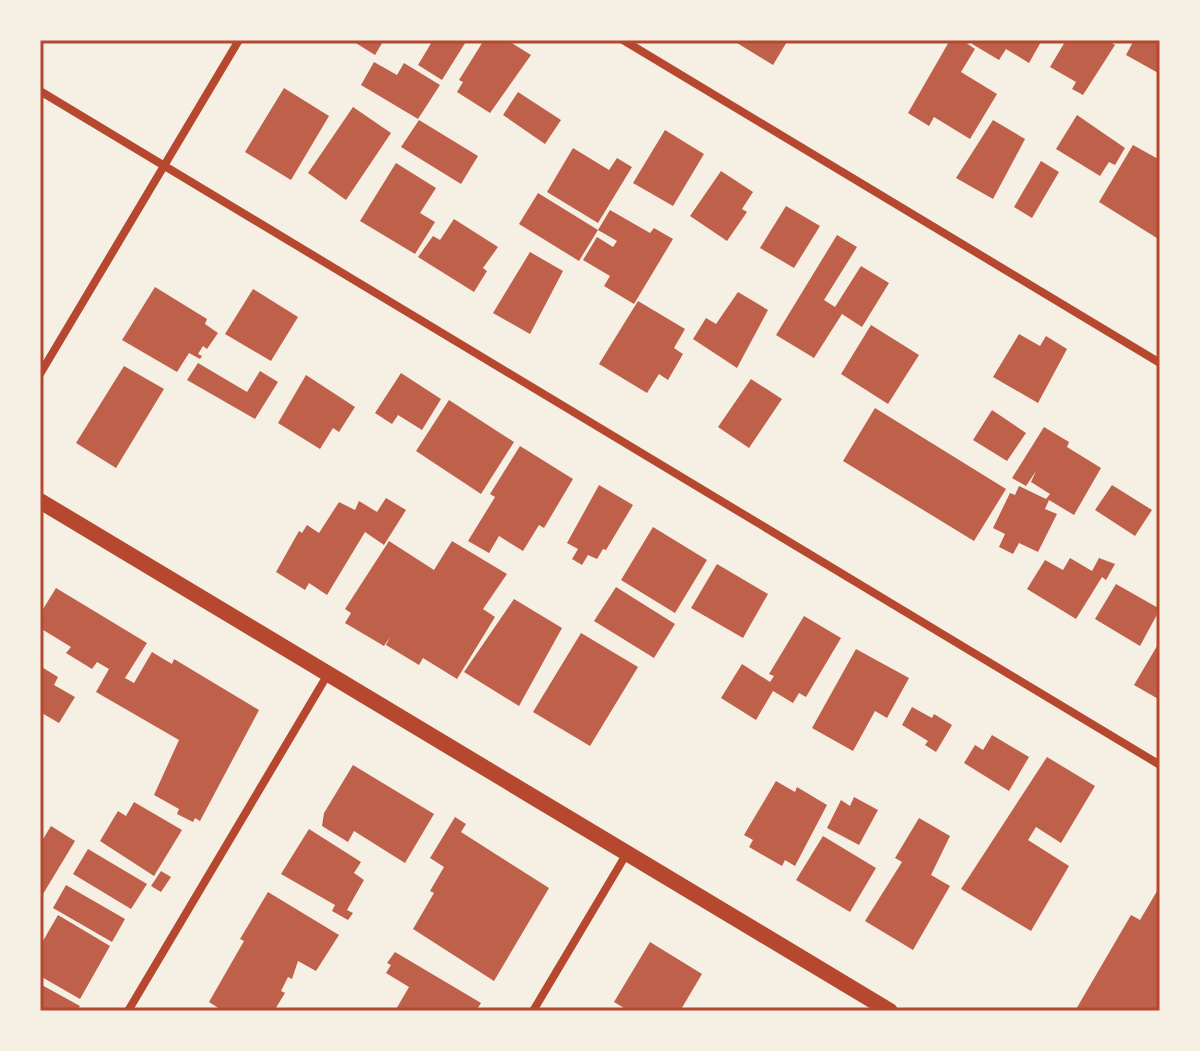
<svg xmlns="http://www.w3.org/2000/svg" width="1200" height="1051" viewBox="0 0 1200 1051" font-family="'Playfair Display',serif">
  <rect width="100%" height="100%" fill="#f6efe4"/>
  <path fill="#bf614a" d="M351,40H384L375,55Z
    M433,40H467L442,80L418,65Z
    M484,40H507L531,55L490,113L457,92L463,82L459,80Z
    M732,40H788L773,65Z
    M950,40H962L975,49L961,72L997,94L970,139L934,117L929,126L908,113Z
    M975,40H1042L1029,63L1006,49L999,60L972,44Z
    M1066,40H1107L1115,45L1083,95L1072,89L1076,82L1050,67Z
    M1134,40H1160V74L1126,55Z
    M374,62L397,75L404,63L440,85L418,119L361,85Z
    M284,88L329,116L291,180L245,152Z
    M518,92L561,120L545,144L503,115Z
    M353,107L391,133L346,200L308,173Z
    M1077,115L1125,148L1115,165L1109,162L1100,176L1056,149Z
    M419,120L478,156L461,184L401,147Z
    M993,120L1025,139L993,199L956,178Z
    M665,130L704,154L673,206L633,183Z
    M1133,145L1160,160V240L1099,202Z
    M573,148L609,170L617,158L632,167L598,223L547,192Z
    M1041,161L1059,172L1032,218L1014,207Z
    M396,163L436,188L420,213L435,222L415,254L360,221Z
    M721,171L753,192L742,209L747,212L727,241L690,216Z
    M538,193L598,230L579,261L519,224Z
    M786,206L820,226L794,268L760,248Z
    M610,210L650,233L654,228L673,239L634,304L604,286L610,276L583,260L597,237L613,247L617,241L598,230Z
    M454,219L498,247L483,268L487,271L474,292L418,257L433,236L440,240Z
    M837,235L857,247L824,300L835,307L861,266L889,283L862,327L842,314L814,358L776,335Z
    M530,252L563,271L530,334L493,313Z
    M155,287L207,319L205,324L218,333L207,349L203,346L198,354L202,356L200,359L189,353L177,372L122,340Z
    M253,289L298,317L271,361L225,334Z
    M738,292L768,310L737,368L693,339L706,318L716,324Z
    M638,301L685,329L674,348L683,354L668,380L659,374L647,393L599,364Z
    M871,325L919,355L888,404L841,374Z
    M1019,334L1040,346L1046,336L1067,349L1038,403L993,377Z
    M198,363L247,392L260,371L278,382L255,419L187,380Z
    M124,366L164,389L116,468L76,443Z
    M401,373L441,399L422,430L398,415L392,424L375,413Z
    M306,375L355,407L339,432L333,428L320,449L278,423Z
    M751,379L782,399L749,448L718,427Z
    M449,400L514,442L481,494L416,451Z
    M875,408L1006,489L974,541L843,461Z
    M992,410L1026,433L1007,461L973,440Z
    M1044,427L1069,442L1067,447L1101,468L1074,515L1049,500L1045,509L1057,514L1038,552L1019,543L1013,554L999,547L1005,534L993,528L1010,493L1015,495L1019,486L1046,499L1050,494L1031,482L1036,471L1026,486L1012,478Z
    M520,446L573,479L544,528L539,525L523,551L499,536L489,553L468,541L495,497L490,494Z
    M599,485L633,505L606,550L603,549L597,559L588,555L582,565L572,559L578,549L567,543Z
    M1112,485L1152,510L1135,536L1095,510Z
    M386,498L406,510L384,545L365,532L327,595L309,583L305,590L276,572L299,531L302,533L307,525L319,533L339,502L355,510L359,501L377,512Z
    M653,527L707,560L675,613L621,580Z
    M389,541L434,570L452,541L507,574L483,609L495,617L457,679L423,658L419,665L386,645L390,637L384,646L345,623L351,613L345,609Z
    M1070,558L1092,571L1099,558L1115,564L1106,580L1102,577L1076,619L1027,589L1045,560L1063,570Z
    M717,564L768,594L743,638L691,608Z
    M1116,584L1160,609L1140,646L1095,619Z
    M616,587L675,624L654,658L594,621Z
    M56,588L147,643L125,678L134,683L152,652L172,664L174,659L259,710L200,821L195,818L193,822L177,814L179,809L154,795L179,740L96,692L109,669L97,662L92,669L66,653L71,647L40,628V614Z
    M514,599L562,628L519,706L464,672Z
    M804,616L841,638L806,697L799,693L793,703L773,691L756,720L721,698L742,664L770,682L774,676L769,674Z
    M581,633L638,667L590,746L533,712Z
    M1160,641V700L1134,685Z
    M856,649L909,678L887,718L875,711L853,751L812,728Z
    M40,666L58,677L54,685L75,697L59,723L40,712Z
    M912,707L932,718L934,714L952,725L936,752L925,745L928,741L902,725Z
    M992,735L1029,757L1009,791L964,763L975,745L983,750Z
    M1047,757L1095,786L1061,843L1036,827L1028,840L1069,866L1031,931L961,889Z
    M353,765L434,814L405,863L354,831L348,842L322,826L324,813Z
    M776,781L795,792L797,787L827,805L795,866L785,860L782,866L749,847L753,840L744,835Z
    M854,797L878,810L859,845L827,828L841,800L850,806Z
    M134,802L182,830L154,876L100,841L118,811L126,816Z
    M455,817L466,824L461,832L549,888L494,981L413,929L434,893L430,891L444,867L430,858Z
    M919,818L950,836L931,875L950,886L913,950L865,921L902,862L895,858Z
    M51,826L75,841L40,899V844Z
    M309,829L361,862L354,873L364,880L347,910L353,913L348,920L332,911L335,905L281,874Z
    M823,836L876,868L850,912L796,880Z
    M88,849L147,884L131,909L73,874Z
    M161,871L171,877L161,892L151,886Z
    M66,885L125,919L112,942L53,908Z
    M1160,886V1011H1075L1131,915L1140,920Z
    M268,892L339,935L316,971L298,961L292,979L288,977L281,991L285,993L274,1011H223L209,1002L244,941L240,939Z
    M58,915L110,946L80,999L40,976V946Z
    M650,942L702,974L680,1011H629L614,1002Z
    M395,952L481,1003L476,1011H395L409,987L386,973L391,965L387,963Z
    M40,984L80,1006L77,1011H40Z"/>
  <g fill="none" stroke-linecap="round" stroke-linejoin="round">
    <path stroke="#b5482f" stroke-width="8" d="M623,40L1160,363
      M40,91L1160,765
      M40,374L239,40
      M128,1011L328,674
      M533,1011L627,853"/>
    <path stroke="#b5482f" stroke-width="16" d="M40,501L890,1011"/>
  </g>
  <rect width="1200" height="1051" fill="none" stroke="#f6efe4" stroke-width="84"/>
  <rect x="42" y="42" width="1116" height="967" fill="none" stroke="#b5482f" stroke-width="3"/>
</svg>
